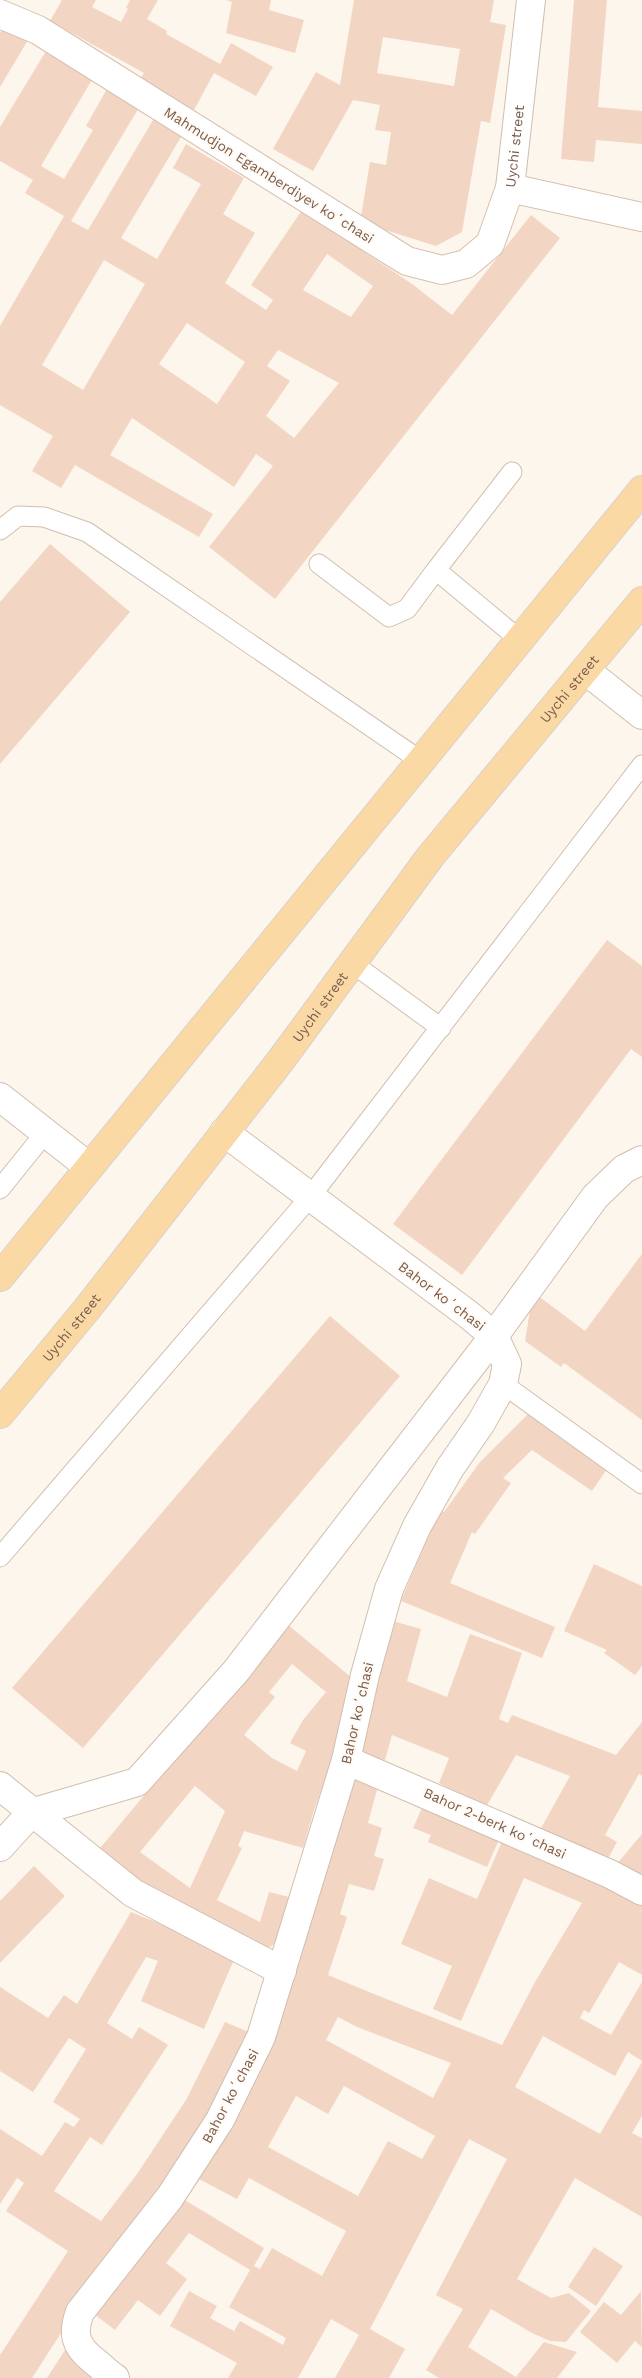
<svg xmlns="http://www.w3.org/2000/svg" width="642" height="2378" viewBox="0 0 642 2378" font-family="'Work Sans',sans-serif">
  <rect width="100%" height="100%" fill="#fdf6ec"/>
  <path fill="#f3d5c3" fill-rule="evenodd" d="M62,0H96L92,7L121,22L128,9L126,8L130,0H158L147,19L167,31L166,34L220,64L231,43L273,67L256,96L214,73L194,110L139,80L144,73L50,21Z
    M226,0H271L269,10L304,20L295,53L226,33L232,2Z
    M354,0H494L490,22L506,25L490,123L481,121L462,232L436,246L360,222L370,162L386,165L391,132L375,130L380,105L353,100L313,171L273,149L316,72L340,85ZM383,37L460,49L454,86L377,73Z
    M574,0H607L598,107L642,111V144L596,140L594,162L561,159Z
    M4,26L28,40L0,87V33Z
    M46,51L93,78L41,166L64,179L93,130L86,126L108,87L140,106L71,221L88,230L156,115L184,132L121,238L157,259L201,184L173,168L186,144L244,178L223,214L255,233L225,283L266,310L273,300L251,285L302,210L412,284L452,315L531,215L560,238L275,599L209,547L273,466L256,454L234,487L132,418L110,455L213,514L199,537L75,465L61,488L32,471L53,436L0,405V326L64,216L25,193L33,180L0,161V127ZM327,254L373,286L351,317L303,290ZM104,260L145,284L83,390L42,365ZM187,323L245,362L217,404L159,364ZM278,350L339,383L294,438L266,416L290,381L267,366Z
    M50,544L130,612L0,764V602Z
    M607,940L642,966V1057L631,1049L462,1275L393,1224Z
    M642,1254V1420L564,1363L561,1367L525,1341L533,1292L585,1331Z
    M330,1316L400,1376L83,1748L12,1688Z
    M530,1412L609,1466L592,1491L532,1450L503,1478L511,1483L475,1534L472,1532L450,1583L555,1627L542,1658L401,1601L439,1510L444,1512L480,1462Z
    M594,1564L642,1586V1666L635,1675L604,1653L607,1650L564,1631Z
    M389,1620L421,1629L407,1681L447,1697L470,1634L522,1653L499,1719L508,1723L512,1715L616,1755L642,1722V1776L639,1774L605,1835L617,1842L604,1866L540,1830L570,1776L516,1755L486,1807L439,1783L449,1758L392,1735L385,1760L353,1752Z
    M287,1624L352,1678L340,1738L314,1810L303,1848L244,1831L238,1846L242,1848L217,1900L260,1922L269,1892L289,1897L277,1942L270,1947L258,1950L152,1896L96,1853ZM292,1664L326,1692L303,1720L290,1743L306,1751L297,1771L272,1758L244,1735L275,1697L269,1692ZM195,1786L225,1811L190,1888L140,1852Z
    M347,1777L378,1786L368,1823L382,1828L374,1856L384,1859L374,1891L349,1884L340,1914L347,1917L328,1975L374,1994L502,2045L535,1982L582,1903L524,1878L461,2021L433,2009L452,1966L401,1944L429,1878L477,1899L504,1837L642,1901V1975L619,1962L589,2013L584,2010L580,2018L611,2035L642,1982V2061L628,2052L615,2076L543,2036L515,2087L600,2134L642,2062V2116L632,2133L642,2138V2217L575,2178L517,2279L551,2298L569,2293L591,2311L566,2342L550,2341L532,2333L491,2309L468,2347L516,2377L544,2342L577,2352L557,2378H439L426,2370L463,2309L436,2295L507,2159L469,2139L370,2329L405,2349L389,2378H335L359,2335L331,2319L298,2378H228L237,2363L170,2326L189,2291L217,2306L210,2318L234,2331L240,2321L283,2345L286,2338L229,2307L250,2270L189,2233L166,2263L187,2279L160,2316L138,2300L115,2330L90,2311L180,2197L264,2248L254,2266L260,2269L272,2248L322,2276L346,2231L249,2178L237,2199L195,2177ZM338,2017L357,2027L451,2063L433,2098L326,2040ZM344,2086L435,2136L422,2159L388,2141L358,2196L268,2147L296,2096L328,2114Z
    M425,1801L502,1833L487,1867L428,1842L431,1835L413,1828Z
    M642,1834V1883L616,1865Z
    M34,1866L65,1896L0,1963V1901Z
    M131,1912L236,1955L204,2029L141,2001L158,1961L146,1957L107,2023L132,2039L139,2027L168,2045L102,2145L90,2137L54,2191L101,2221L137,2174L186,2100L225,2022L251,2033L210,2115L161,2189L129,2228L32,2378H0V2355L68,2251L6,2211L24,2183L17,2178L0,2204V2129L42,2156L65,2122L74,2127L80,2119L53,2102L86,2049L69,2038L33,2092L0,2071V1987L48,2018L64,1995L77,2004Z
    M594,2247L623,2266L596,2306L568,2287Z
    M641,2291L642,2347L635,2341L617,2363L580,2332L604,2302L621,2315Z
    M67,2347L109,2378H47Z"/>
  <g fill="none" stroke-linecap="round" stroke-linejoin="round">
    <g stroke="#d1beb0" stroke-width="21">
      <path id="lane" d="M512,472L436,570L520,640
        M0,530L18,516L44,517L87,532L421,761
        M319,564L389,617L407,609L436,570
        M352,963L441,1028
        M0,1189L45,1133
        M503,1384L642,1484
        M0,1557L310,1197L642,765"/>
    </g>
    <g stroke="#d1beb0" stroke-width="30">
      <g id="street">
        <path id="s1" d="M510,188L531,0"/>
        <path d="M585,670L642,715"/>
        <path d="M0,1097L89,1167"/>
        <path d="M346,1760L610,1874L642,1891"/>
        <path d="M0,1786L133,1893L282,1971"/>
        <path d="M0,1847L31,1813L137,1782L236,1671L494,1336L595,1197L624,1169L642,1160"/>
        <path d="M115,2378C107,2373 101,2366 93,2360C75,2346 72,2333 80,2312L170,2197L220,2120L261,2037L346,1760L365,1675L389,1589L417,1526L450,1468L481,1423L503,1384L507,1364L494,1336L469,1315L224,1132"/>
      </g>
    </g>
    <g stroke="#d6c0b0" stroke-width="30">
      <path id="secondary" d="M0,14L38,30L407,261L442,270L466,264L490,244L510,188L642,217"/>
    </g>
    <g stroke="#dad1cd" stroke-width="30">
      <g id="primary">
        <path d="M0,1277L642,490"/>
        <path id="s2" d="M0,1414L87,1309L281,1060L430,857L642,601"/>
      </g>
    </g>
    <use href="#lane" stroke="#fff" stroke-width="19"/>
    <use href="#street" stroke="#fff" stroke-width="28"/>
    <use href="#secondary" stroke="#fff" stroke-width="28"/>
    <use href="#primary" stroke="#fbd9a5" stroke-width="28"/>
  </g>
  <g text-anchor="middle" stroke-width="4" stroke-linejoin="round" paint-order="stroke">
    <g font-size="14" fill="#7a5c4d" stroke="#fffaf3">
      <text dy="5" stroke="none"><textPath href="#s1" startOffset="42">Uychi street</textPath></text>
      <text transform="translate(269 175) rotate(32)" y="5">Mahmudjon Egamberdiyev koʻchasi</text>
      <text dy="5" stroke="none"><textPath href="#s2" startOffset="922">Uychi street</textPath></text>
      <text dy="5" stroke="none"><textPath href="#s2" startOffset="518">Uychi street</textPath></text>
      <text transform="translate(442 1296) rotate(37)" y="5">Bahor koʻchasi</text>
      <text dy="5" stroke="none"><textPath href="#s2" startOffset="112">Uychi street</textPath></text>
      <text transform="translate(357 1713) rotate(-77)" y="5">Bahor koʻchasi</text>
      <text transform="translate(495 1823) rotate(24)" y="5">Bahor 2-berk koʻchasi</text>
      <text transform="translate(230 2096) rotate(-62)" y="5">Bahor koʻchasi</text>
    </g>
  </g>
</svg>
